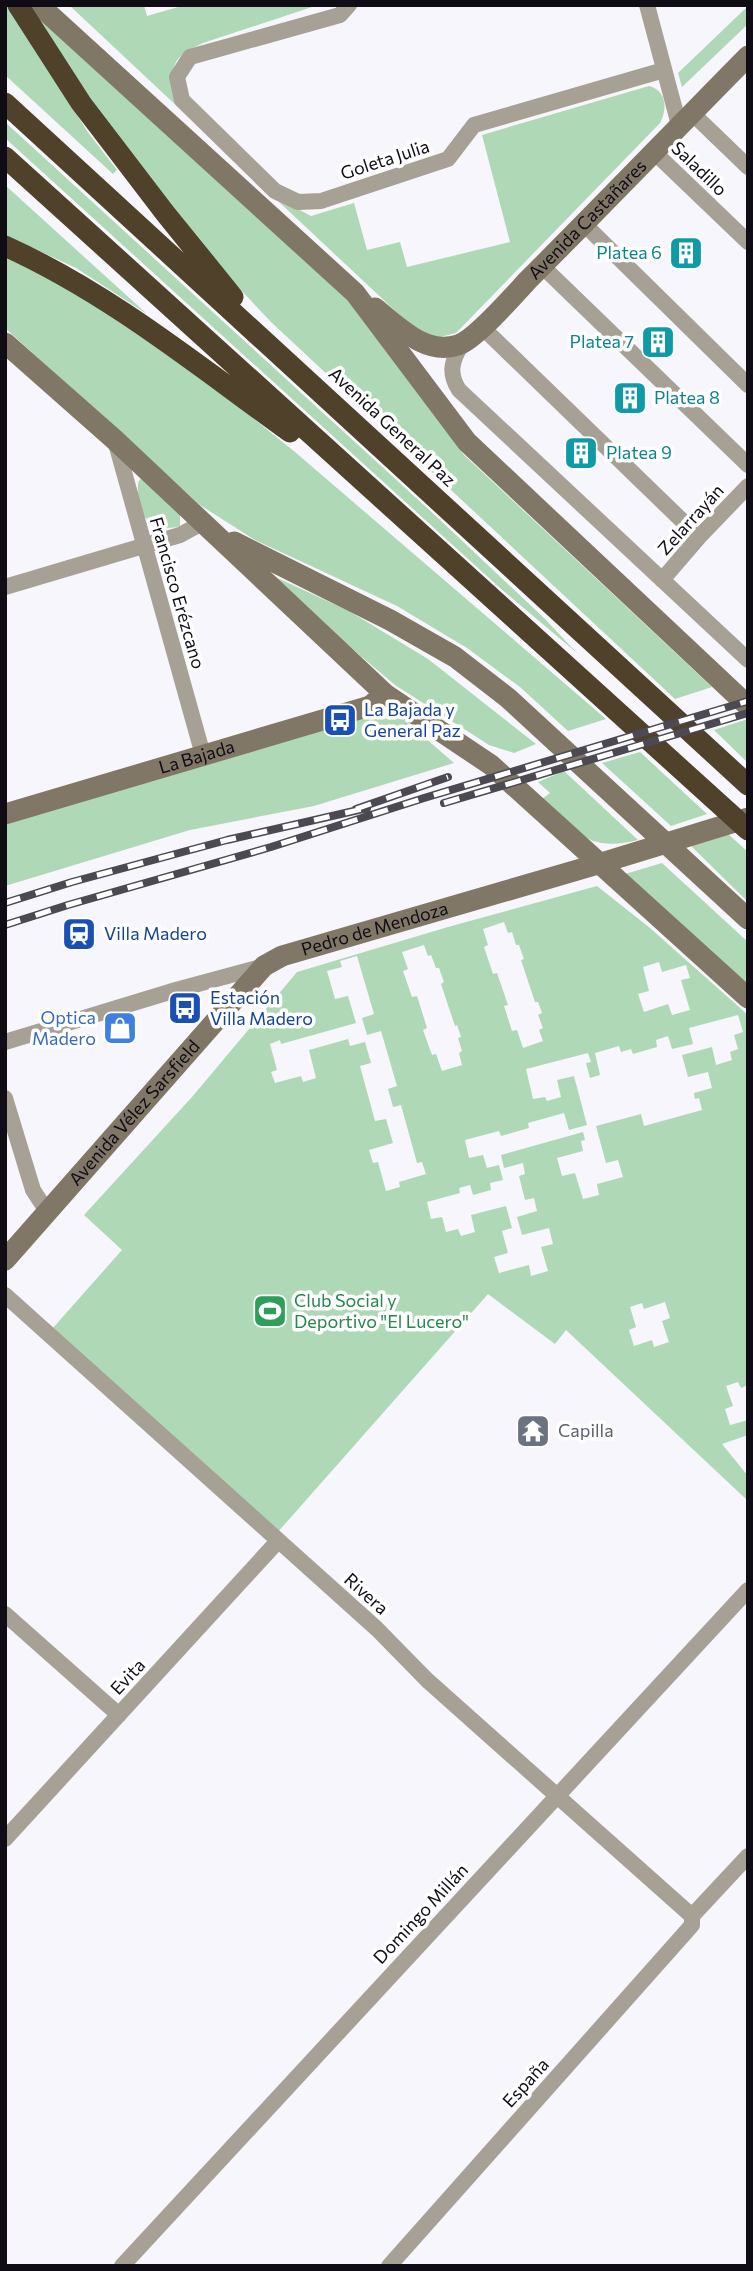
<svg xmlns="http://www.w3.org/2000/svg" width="753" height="2271" viewBox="0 0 753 2271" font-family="Commissioner,sans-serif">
  <rect width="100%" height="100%" fill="#f7f6fc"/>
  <path fill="#afd8b6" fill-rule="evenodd" d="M5,5H10L15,13L87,131L117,170L113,174L5,75Z
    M26,5L349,299L464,455L712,687L675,699L271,322L190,236L134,167Z
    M69,5H144L147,16L185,5H318L203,43C183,53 172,57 172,82L298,209L311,216L354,203L367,250L400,242L407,267L510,242L482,135L649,86C666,90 668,109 660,123L456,333L432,339L421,335Z
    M748,6V24L682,87L678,73Z
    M5,122L438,518L545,619L577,653L500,588L5,138Z
    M5,185L147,314L76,268L5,235Z
    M5,253L40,269L172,353L295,452L606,719L568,731L520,687L467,648L397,606L255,540L200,505L5,328Z
    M143,477L180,514V526C154,534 137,517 138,491C138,484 137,481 143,477Z
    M258,569L349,611L428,659L536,744L514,753L489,745L395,685Z
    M384,710L400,716L454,763L314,806L190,830L5,886V823Z
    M748,719V763L714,730Z
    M640,752L707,814L671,826L602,763Z
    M564,771L638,840C587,853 577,831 542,799L550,793L538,782Z
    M727,833L748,852V902L689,844Z
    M662,863L748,942V984L625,874Z
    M597,886L650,928L748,1015V1385L741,1388L738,1382L726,1386L733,1406L725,1409L730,1425L748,1420V1435L722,1444L748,1476V1501L566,1330L555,1344L488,1294L277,1533L52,1329L122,1250L84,1215L192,1097L297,972L448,927ZM504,922L508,933L512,932L516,945H519L524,959L521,960L535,1002H538L542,1013L538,1015L543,1028L539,1030L543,1041L523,1048L517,1030L512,1031L504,1006L508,1005L497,973L493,974L484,947L488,945L483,929ZM424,945L428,956L431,955L436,968H439L444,982L441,984L455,1026L457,1025L461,1037L458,1038L462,1051L459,1053L462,1065L442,1071L436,1054L432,1055L423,1030L427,1028L417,996L412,997L403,971L408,969L402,952ZM357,956L374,1014L362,1018L367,1035L381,1031L397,1086L388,1089L393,1107L401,1105L417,1163L422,1162L426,1174L399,1182L400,1187L386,1191L378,1162L373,1163L369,1150L393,1143L386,1119L375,1121L360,1066L371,1063L365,1042L350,1046L348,1039L309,1050L316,1078L303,1082L301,1076L275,1083L271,1072L277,1070L270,1044L280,1040L281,1044L356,1023L348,996L335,999L327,971L342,967L340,961ZM659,962L662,972L686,965L690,978L681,980L690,1010L672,1015L668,1004L644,1012L638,994L649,991L643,967ZM738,1015L743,1032L734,1035L738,1049L730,1052L732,1060L716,1065L712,1047L682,1055L688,1077L708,1072L712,1088L694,1093L695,1099L699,1098L702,1110L644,1126L641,1114L596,1126L606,1163L618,1160L623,1177L597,1184L599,1195L583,1199L575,1173L562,1176L557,1158L583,1151L581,1141L585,1140L583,1132L501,1155L504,1168L523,1163L525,1174L519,1176L525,1200L534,1198L537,1211L517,1217L522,1235L549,1228L553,1244L541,1247L548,1271L531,1276L529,1265L499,1273L494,1257L508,1253L502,1231L512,1228L506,1206L471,1215L475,1232L461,1236L458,1229L446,1232L442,1217L431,1219L427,1202L460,1193L459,1188L470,1185L473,1195L491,1190L490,1183L503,1180L499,1165L487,1168L483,1155L469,1158L465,1140L499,1131L501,1136L529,1128L528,1123L564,1113L569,1130L587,1125L574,1076L557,1080L561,1097L547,1101L545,1097L533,1099L526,1069L588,1053L591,1062L586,1063L590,1078L600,1075L595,1053L619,1046L621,1052L631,1049L633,1054L657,1047L656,1040L668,1036L672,1049L693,1044L689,1028ZM665,1302L670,1318L662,1321L669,1342L654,1347L652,1340L634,1346L629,1330L636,1327L630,1307L642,1303L644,1309Z"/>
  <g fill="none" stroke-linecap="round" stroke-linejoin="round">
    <path stroke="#a7a095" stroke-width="16" d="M349,5L340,15L190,57L177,77L182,100L275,191L298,202L321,201L448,159L474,125L664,70
      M647,5L679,125
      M692,113L748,167
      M654,152L748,242
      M584,224L748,385
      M542,266L748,465
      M482,327L699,537
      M461,345C452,361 448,373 459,390L748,660
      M115,440L203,755
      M662,580L699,537L748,486
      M5,587L180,535L202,523
      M5,1042L176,990L264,966
      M5,1098L33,1190L48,1213
      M5,1295L377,1629L427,1680L692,1916V1925L685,1933L389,2266
      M5,1614L119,1715
      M5,1839L278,1541
      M692,1916L748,1856
      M122,2266L748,1590"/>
    <g stroke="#817766" stroke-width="21">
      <path d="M39,5L355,293L467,442L748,706"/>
      <path id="s1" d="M375,308C399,327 426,356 458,345C475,340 514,295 528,280C602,206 674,131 748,56"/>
      <path d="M5,343L115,440L385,694L491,765L748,998"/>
      <path d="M234,542L390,620L455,657L508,698L748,919"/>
      <path id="s2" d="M5,814L370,706L385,694"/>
      <path id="s3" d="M5,1260L264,966L282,956L598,864L748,818"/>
    </g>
    <path stroke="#4f412a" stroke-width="21" d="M18,5L81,103L165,213L233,297
      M5,103L748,785
      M5,157L748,830
      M5,246C109,293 198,366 290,432"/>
    <g stroke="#4c4952" stroke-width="8">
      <path id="rail" d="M444,803L748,713
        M356,809L448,777
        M5,903L72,882L227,840L367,808
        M5,925L68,905L271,847L424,798L748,701"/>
    </g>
    <use href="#rail" stroke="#fff" stroke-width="5" stroke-dasharray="16" stroke-linecap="butt"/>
  </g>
  <defs>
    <g id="building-square" transform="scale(1.75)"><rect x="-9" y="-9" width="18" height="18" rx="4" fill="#0f9aa8" stroke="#fff"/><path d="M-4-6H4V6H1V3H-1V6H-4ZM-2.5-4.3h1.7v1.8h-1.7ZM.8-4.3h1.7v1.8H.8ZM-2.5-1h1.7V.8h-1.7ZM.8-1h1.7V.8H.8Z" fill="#fff"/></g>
    <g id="bus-square" transform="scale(1.75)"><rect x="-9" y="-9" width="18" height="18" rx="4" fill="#1a4fb4" stroke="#fff"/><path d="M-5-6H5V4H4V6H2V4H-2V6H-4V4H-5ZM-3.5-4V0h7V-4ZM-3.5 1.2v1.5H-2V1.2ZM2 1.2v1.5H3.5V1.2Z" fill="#fff"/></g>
    <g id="station-square" transform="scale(1.75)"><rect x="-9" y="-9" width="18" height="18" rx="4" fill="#1a4fb4" stroke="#fff"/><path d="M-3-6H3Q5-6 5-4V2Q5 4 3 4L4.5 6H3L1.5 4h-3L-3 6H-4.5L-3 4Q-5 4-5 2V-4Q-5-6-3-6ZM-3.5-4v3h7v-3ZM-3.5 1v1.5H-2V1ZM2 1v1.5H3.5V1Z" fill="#fff"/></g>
    <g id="shop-square" transform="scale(1.75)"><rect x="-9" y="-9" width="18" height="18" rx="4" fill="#3f7fe0" stroke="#fff"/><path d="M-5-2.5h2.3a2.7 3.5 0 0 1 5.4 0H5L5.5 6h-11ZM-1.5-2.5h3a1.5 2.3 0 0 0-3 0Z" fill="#fff"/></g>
    <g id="stadium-square" transform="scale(1.75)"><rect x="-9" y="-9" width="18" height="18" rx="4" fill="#2e9e5b" stroke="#fff"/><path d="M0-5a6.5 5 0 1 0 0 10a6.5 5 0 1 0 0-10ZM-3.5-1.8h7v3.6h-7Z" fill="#fff"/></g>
    <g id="temple-square" transform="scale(1.75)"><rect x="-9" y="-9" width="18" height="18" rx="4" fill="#6b7280" stroke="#fff"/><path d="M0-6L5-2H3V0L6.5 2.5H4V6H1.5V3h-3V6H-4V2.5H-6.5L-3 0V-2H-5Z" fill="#fff"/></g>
  </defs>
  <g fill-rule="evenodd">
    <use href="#building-square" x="686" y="253"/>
    <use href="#building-square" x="658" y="342"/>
    <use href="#building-square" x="630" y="398"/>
    <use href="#building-square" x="581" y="453"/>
    <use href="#bus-square" x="340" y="720"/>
    <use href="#station-square" x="79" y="934"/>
    <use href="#bus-square" x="185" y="1008"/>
    <use href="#shop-square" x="120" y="1028"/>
    <use href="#stadium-square" x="270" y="1311"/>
    <use href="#temple-square" x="533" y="1431"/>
  </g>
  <g text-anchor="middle" stroke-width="7" stroke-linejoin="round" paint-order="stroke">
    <g font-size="18" fill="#0f0c16" stroke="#fff">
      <text transform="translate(385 160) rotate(-18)" y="6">Goleta Julia</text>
      <text transform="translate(699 169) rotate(44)" y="6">Saladillo</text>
      <text dy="6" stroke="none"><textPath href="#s1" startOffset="276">Avenida Castañares</textPath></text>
      <text transform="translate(392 427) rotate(43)" y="6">Avenida General Paz</text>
      <text transform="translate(691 520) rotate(-48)" y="6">Zelarrayán</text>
      <text transform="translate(177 593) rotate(74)" y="6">Francisco Erézcano</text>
      <text dy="6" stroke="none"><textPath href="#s2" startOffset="200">La Bajada</textPath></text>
      <text dy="6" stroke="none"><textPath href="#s3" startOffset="509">Pedro de Mendoza</textPath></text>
      <text dy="6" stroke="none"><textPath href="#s3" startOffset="196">Avenida Vélez Sarsfield</textPath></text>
      <text transform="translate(366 1594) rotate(42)" y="6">Rivera</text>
      <text transform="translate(128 1677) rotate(-47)" y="6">Evita</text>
      <text transform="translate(421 1914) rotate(-47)" y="6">Domingo Millán</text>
      <text transform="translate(526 2083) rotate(-48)" y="6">España</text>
    </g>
    <g font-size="18" fill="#0d838f" stroke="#fff" text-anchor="end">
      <text x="662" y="259">Platea 6</text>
      <text x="634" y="348">Platea 7</text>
      <text x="654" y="404" text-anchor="start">Platea 8</text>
      <text x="606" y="459" text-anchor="start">Platea 9</text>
    </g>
    <g font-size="18" fill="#164399" stroke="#fff" text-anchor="start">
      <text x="364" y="716">La Bajada y<tspan x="364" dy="21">General Paz</tspan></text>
      <text x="104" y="940">Villa Madero</text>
      <text x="210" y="1004">Estación<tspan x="210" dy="21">Villa Madero</tspan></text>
    </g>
    <g font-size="18" fill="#366cbe" stroke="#fff" text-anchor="end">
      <text x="96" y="1024">Optica<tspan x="96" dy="21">Madero</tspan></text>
    </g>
    <g font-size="18" fill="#27864d" stroke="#fff" text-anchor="start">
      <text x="294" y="1307">Club Social y<tspan x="294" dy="21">Deportivo "El Lucero"</tspan></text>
    </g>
    <g font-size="18" fill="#5b616d" stroke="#fff" text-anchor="start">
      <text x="558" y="1437">Capilla</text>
    </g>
  </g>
  <rect width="753" height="2271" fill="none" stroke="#0f0c16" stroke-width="14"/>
</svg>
